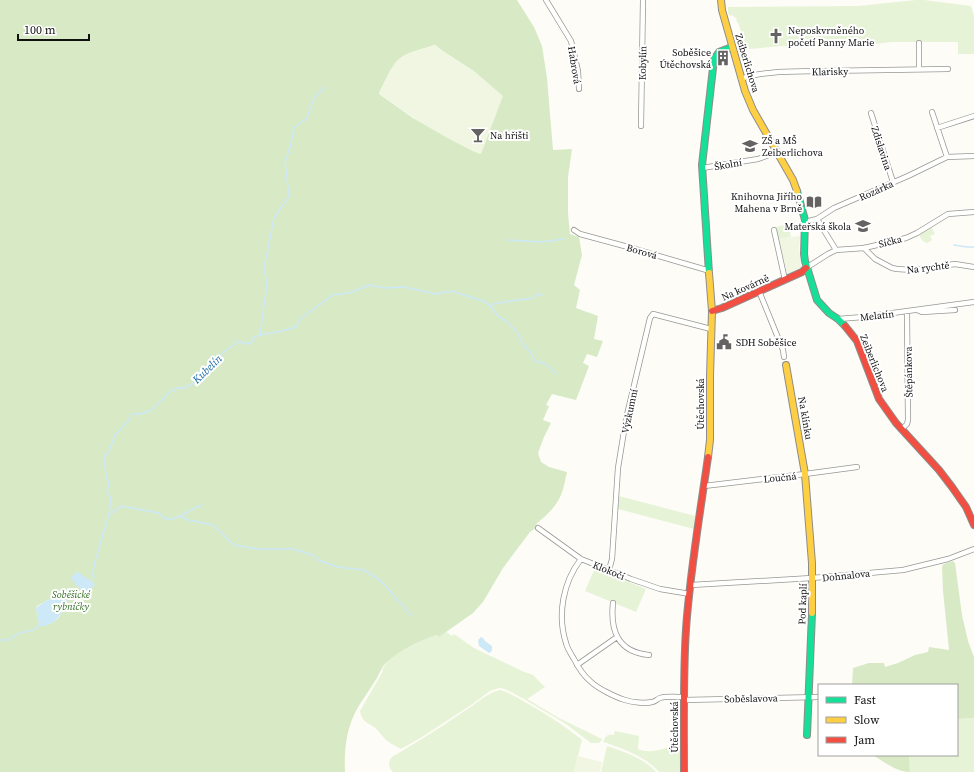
<svg xmlns="http://www.w3.org/2000/svg" width="974" height="772" viewBox="0 0 974 772" font-family="'Source Serif 4',serif">
  <rect width="100%" height="100%" fill="#fdfcf7"/>
  <path fill="#e7f3d7" d="M916,0H924L971,6L974,16V54H958V42H892L856,46H782L738,50C738,46 740,44 741,40C742,33 740,25 736,20L737,19L732,15L730,16L728,13V7L858,6Z
    M788,224L791,237L779,239L776,227Z
    M931,226L935,234L930,236L932,240L927,243C923,242 920,238 919,234Z
    M619,496L695,516L694,529L618,509Z
    M595,568L646,589L636,612L585,591Z
    M446,632L452,636L454,634L474,648L522,671L533,675L545,687L527,699L559,718L602,739V740L599,743H591L566,724L524,699L505,689L499,688L490,691L471,705L422,737L401,749C396,746 389,743 385,739C381,735 378,730 374,727C367,722 362,722 360,711L383,671L382,670C391,652 419,641 437,635L439,637Z
    M500,690C508,692 516,697 523,701C543,712 562,724 581,739L582,740L574,772H393C388,767 388,762 392,757C416,743 440,728 463,712C475,705 486,693 500,690Z
    M974,718V772H910L909,755H957V719Z
    M615,731L639,736L638,749C647,754 670,750 675,741H677L678,740V735L680,736L681,737V772H659C647,759 635,754 618,747C613,746 609,743 603,742C606,736 606,734 614,735Z
    M607,746C624,752 644,758 656,772H601Z"/>
  <path fill="#d8eac5" fill-rule="evenodd" d="M0,0H517L534,27L542,46L547,78L553,150L572,149L568,177V213L570,234L579,237L582,255L574,285L580,290L576,308L598,316L594,339L603,341L597,357L587,354L583,363L589,366L576,400L552,394L546,405L549,406L543,420L551,423L544,437L538,453L541,462L549,467L567,472C565,480 564,488 561,495C556,507 546,516 536,524L538,526L530,532L503,568L483,602L473,613L439,637L437,635C419,641 401,649 386,663C381,667 379,676 375,681C369,691 362,700 357,709C346,729 344,750 345,772H0ZM435,45L449,56L480,154L469,149L413,118L379,94L380,91C385,81 390,69 397,61C405,52 423,49 435,45ZM60,597L64,604C62,608 62,610 61,614C57,621 50,625 42,626L39,623L36,609L37,606L48,600Z
    M953,561L955,563L962,615L968,641L974,657V718L957,719V685H852L853,668L869,663H884L885,667L898,663L915,655L928,652L929,647L949,650L943,591L942,566L944,564Z
    M873,755H909L910,772C897,772 884,762 873,755Z"/>
  <path fill="#f0f6e1" d="M434,45L474,71L503,96L481,154C444,139 411,116 379,94L380,91C385,81 390,69 397,61C405,52 423,49 434,45Z
    M800,236L799,248L801,267L787,274L779,239Z
    M577,756L602,762L600,772H574Z"/>
  <path fill="#cde8f7" d="M78,572L95,584L90,591C82,592 75,585 71,578L75,573Z
    M56,597H61L64,602L62,607L61,614L54,622L45,626H40L39,623L36,609L37,607L46,601Z
    M481,637L483,638L485,641L492,646V650L491,652L489,653L479,646L478,640Z"/>
  <g fill="none" stroke-linecap="round" stroke-linejoin="round">
    <path stroke="#cde8f7" stroke-width="1.5" d="M507,240L541,242L564,239
      M954,245L967,247H974
      M491,307L493,304L517,300L533,298L537,294L542,295
      M260,335L278,332L296,327L301,318L333,295L349,293L369,285L384,288L404,287L436,294L452,291L486,302L491,307L498,316L506,321L518,333L522,343L531,353L535,361C546,363 549,366 556,374
      M109,515L121,506L159,513L165,519H172L181,516L188,520L213,525L234,545L258,549H293L313,555L318,560L337,567L364,570L381,581L411,615
      M182,515L201,505
      M91,583L95,561L109,515L111,499L107,491L109,483L106,476L104,457L109,451L115,435L128,421L132,414H140L150,411L171,391L177,388H185L194,383L203,369L238,341L246,344L252,342V338L260,335L267,284L264,268L274,218L289,196L285,162L290,148L294,128L307,118L314,98L325,87
      M64,602L86,591
      M0,640H9C11,639 12,637 14,636C23,629 33,634 40,624"/>
    <g stroke="#979795" stroke-width="6">
      <path id="street" d="M546,0L571,41L578,71L579,89
        M919,43V69
        M741,79C764,70 799,72 823,71C865,70 907,70 948,69
        M932,112L947,157
        M871,113L893,182
        M641,126L643,0
        M937,128L974,116
        M702,168L758,159L777,152
        M817,219L836,250
        M805,222L817,219L834,208L908,176L947,157L974,156
        M574,230L580,234L628,247L710,271
        M774,230L785,280
        M864,248L875,259L892,268L897,269L913,270L955,264L974,267
        M806,268L828,254L836,250L864,248L890,242L906,238L917,233L948,214L974,212
        M759,291L783,350L784,357
        M917,310L922,312L955,310
        M838,319L863,317L974,302
        M902,429L907,424L908,420L907,312
        M704,486L805,474L857,467
        M538,528L581,559L609,570L631,579L660,589L690,594
        M581,559C563,582 557,615 566,643C567,648 571,654 574,659C578,667 583,675 590,681C597,688 615,697 625,700C631,702 645,704 652,702C655,702 657,699 660,698C666,696 677,697 684,697
        M609,570L612,559L618,468L626,419L650,318L653,314L711,329
        M691,585L812,578L903,570L948,559L974,549
        M613,603C610,631 618,652 649,655
        M577,665L617,637
        M684,700L819,697"/>
    </g>
    <g stroke="#8e8d8b" stroke-width="8">
      <path id="fast" d="M797,191L805,220L804,254L805,261L817,300L829,313L838,319L845,326
        M709,273L702,165L714,59L719,52L732,47
        M807,735L812,613"/>
    </g>
    <g stroke="#8e8d8b" stroke-width="8">
      <path id="slow" d="M721,0L722,10L745,91L753,110L793,180L797,191
        M786,365L805,474L812,563V613
        M708,457L710,440V376L712,311L709,273"/>
    </g>
    <g stroke="#8e8d8b" stroke-width="8">
      <path id="jam" d="M712,311L722,308L802,272L806,268
        M845,326L857,341L879,399L896,423L939,470L952,487L966,507L974,525
        M684,772C684,724 683,676 686,629C690,571 700,514 708,457"/>
    </g>
    <use href="#street" stroke="#fffffe" stroke-width="4.5"/>
    <use href="#fast" stroke="#16e098" stroke-width="6"/>
    <use href="#slow" stroke="#ffcf43" stroke-width="6"/>
    <use href="#jam" stroke="#f24e42" stroke-width="6"/>
  </g>
  <defs>
    <g id="church-bare" transform="scale(1.2)"><path d="M-1.2-6h2.4v3.5h3.3v2.4h-3.3V6h-2.4V-.1h-3.3v-2.4h3.3Z" fill="#646362" stroke="#fff" stroke-width="2.5" paint-order="stroke"/></g>
    <g id="building-bare" transform="scale(1.2)"><path d="M-4-6H4V6H1V3H-1V6H-4ZM-2.5-4.3h1.7v1.8h-1.7ZM.8-4.3h1.7v1.8H.8ZM-2.5-1h1.7V.8h-1.7ZM.8-1h1.7V.8H.8Z" fill="#646362" stroke="#fff" stroke-width="2.5" paint-order="stroke"/></g>
    <g id="bar-bare" transform="scale(1.2)"><path d="M-6-5H6L.8 .8V4.5H3.5V6h-7V4.5H-.8V.8Z" fill="#646362" stroke="#fff" stroke-width="2.5" paint-order="stroke"/></g>
    <g id="school-bare" transform="scale(1.2)"><path d="M0-5L7-2L0 1L-7-2ZM-4 1L0 2.5L4 1V4Q0 6-4 4Z" fill="#646362" stroke="#fff" stroke-width="2.5" paint-order="stroke"/></g>
    <g id="library-bare" transform="scale(1.2)"><path d="M-6-4Q-3-5.5-.7-3.5V5Q-3 3-6 4ZM6-4Q3-5.5 .7-3.5V5Q3 3 6 4Z" fill="#646362" stroke="#fff" stroke-width="2.5" paint-order="stroke"/></g>
    <g id="civic-bare" transform="scale(1.2)"><path d="M-.6-6.5H3V-4.5H.6V-3L4-1V1h2V6H-6V1h2V-1L-.6-3ZM-1.2 2.5V6h2.4V2.5Z" fill="#646362" stroke="#fff" stroke-width="2.5" paint-order="stroke"/></g>
  </defs>
  <g fill-rule="evenodd">
    <use href="#church-bare" x="776" y="36"/>
    <use href="#building-bare" x="723" y="58"/>
    <use href="#bar-bare" x="478" y="135"/>
    <use href="#school-bare" x="750" y="146"/>
    <use href="#library-bare" x="814" y="202"/>
    <use href="#school-bare" x="863" y="226"/>
    <use href="#civic-bare" x="724" y="342"/>
  </g>
  <g text-anchor="middle" stroke-width="4" stroke-linejoin="round" paint-order="stroke">
    <g font-size="10" fill="#111" stroke="#fff" text-anchor="start">
      <text x="788" y="34">Neposkvrněného<tspan x="788" dy="12">početí Panny Marie</tspan></text>
      <text x="711" y="56" text-anchor="end">Soběšice<tspan x="711" dy="12">Útěchovská</tspan></text>
      <text x="490" y="139">Na hřišti</text>
      <text x="762" y="144">ZŠ a MŠ<tspan x="762" dy="12">Zeiberlichova</tspan></text>
      <text x="802" y="200" text-anchor="end">Knihovna Jiřího<tspan x="802" dy="12">Mahena v Brně</tspan></text>
      <text x="851" y="230" text-anchor="end">Mateřská škola</text>
      <text x="736" y="346">SDH Soběšice</text>
    </g>
    <g font-size="10" fill="#111" stroke="#fff">
      <text transform="translate(642 63) rotate(-89)" y="4">Kobylín</text>
      <text transform="translate(748 63) rotate(73)" y="4">Zeiberlichova</text>
      <text transform="translate(575 65) rotate(81)" y="4">Habrová</text>
      <text transform="translate(830 71) rotate(-1)" y="4">Klarisky</text>
      <text transform="translate(882 148) rotate(72)" y="4">Zdislavina</text>
      <text transform="translate(728 164) rotate(-10)" y="4">Školní</text>
      <text transform="translate(876 190) rotate(-24)" y="4">Rozárka</text>
      <text transform="translate(890 241) rotate(-14)" y="4">Síčka</text>
      <text transform="translate(642 251) rotate(16)" y="4">Borová</text>
      <text transform="translate(928 267) rotate(-7)" y="4">Na rychtě</text>
      <text transform="translate(745 287) rotate(-24)" y="4">Na kovárně</text>
      <text transform="translate(877 315) rotate(-7)" y="4">Melatín</text>
      <text transform="translate(875 363) rotate(68)" y="4">Zeiberlichova</text>
      <text transform="translate(908 372) rotate(-91)" y="4">Štěpánkova</text>
      <text transform="translate(700 404) rotate(-90)" y="4">Útěchovská</text>
      <text transform="translate(629 411) rotate(-78)" y="4">Výzkumní</text>
      <text transform="translate(806 418) rotate(80)" y="4">Na klínku</text>
      <text transform="translate(780 477) rotate(-6)" y="4">Loučná</text>
      <text transform="translate(609 570) rotate(22)" y="4">Klokočí</text>
      <text transform="translate(846 575) rotate(-6)" y="4">Dohnalova</text>
      <text transform="translate(802 604) rotate(-88)" y="4">Pod kaplí</text>
      <text transform="translate(751 698) rotate(-1)" y="4">Soběslavova</text>
      <text transform="translate(674 727) rotate(-90)" y="4">Útěchovská</text>
    </g>
    <g font-size="10" font-style="italic" fill="#2f6b1f" stroke="#fff">
      <text x="71" y="598">Soběšické<tspan x="71" dy="12">rybníčky</tspan></text>
    </g>
    <g font-size="11" font-style="italic" fill="#1768a6" stroke="#fff">
      <text transform="translate(207 369) rotate(-44)" y="4">Kubelín</text>
    </g>
  </g>
  <rect x="818" y="684" width="140" height="72" fill="#ffffff" stroke="#a0a0a0"/>
  <rect x="826" y="697" width="20" height="6" fill="#16e098" stroke="#a0a0a0"/>
  <text x="854" y="704" font-size="12" fill="#111111">Fast</text>
  <rect x="826" y="717" width="20" height="6" fill="#ffcf43" stroke="#a0a0a0"/>
  <text x="854" y="724" font-size="12" fill="#111111">Slow</text>
  <rect x="826" y="737" width="20" height="6" fill="#f24e42" stroke="#a0a0a0"/>
  <text x="854" y="744" font-size="12" fill="#111111">Jam</text>
  <path d="M18 34v6h71v-6" fill="none" stroke="#111111" stroke-width="2"/>
  <text x="24" y="34" font-size="12" fill="#111111" stroke="#ffffff" stroke-width="3" paint-order="stroke">100 m</text>
</svg>
